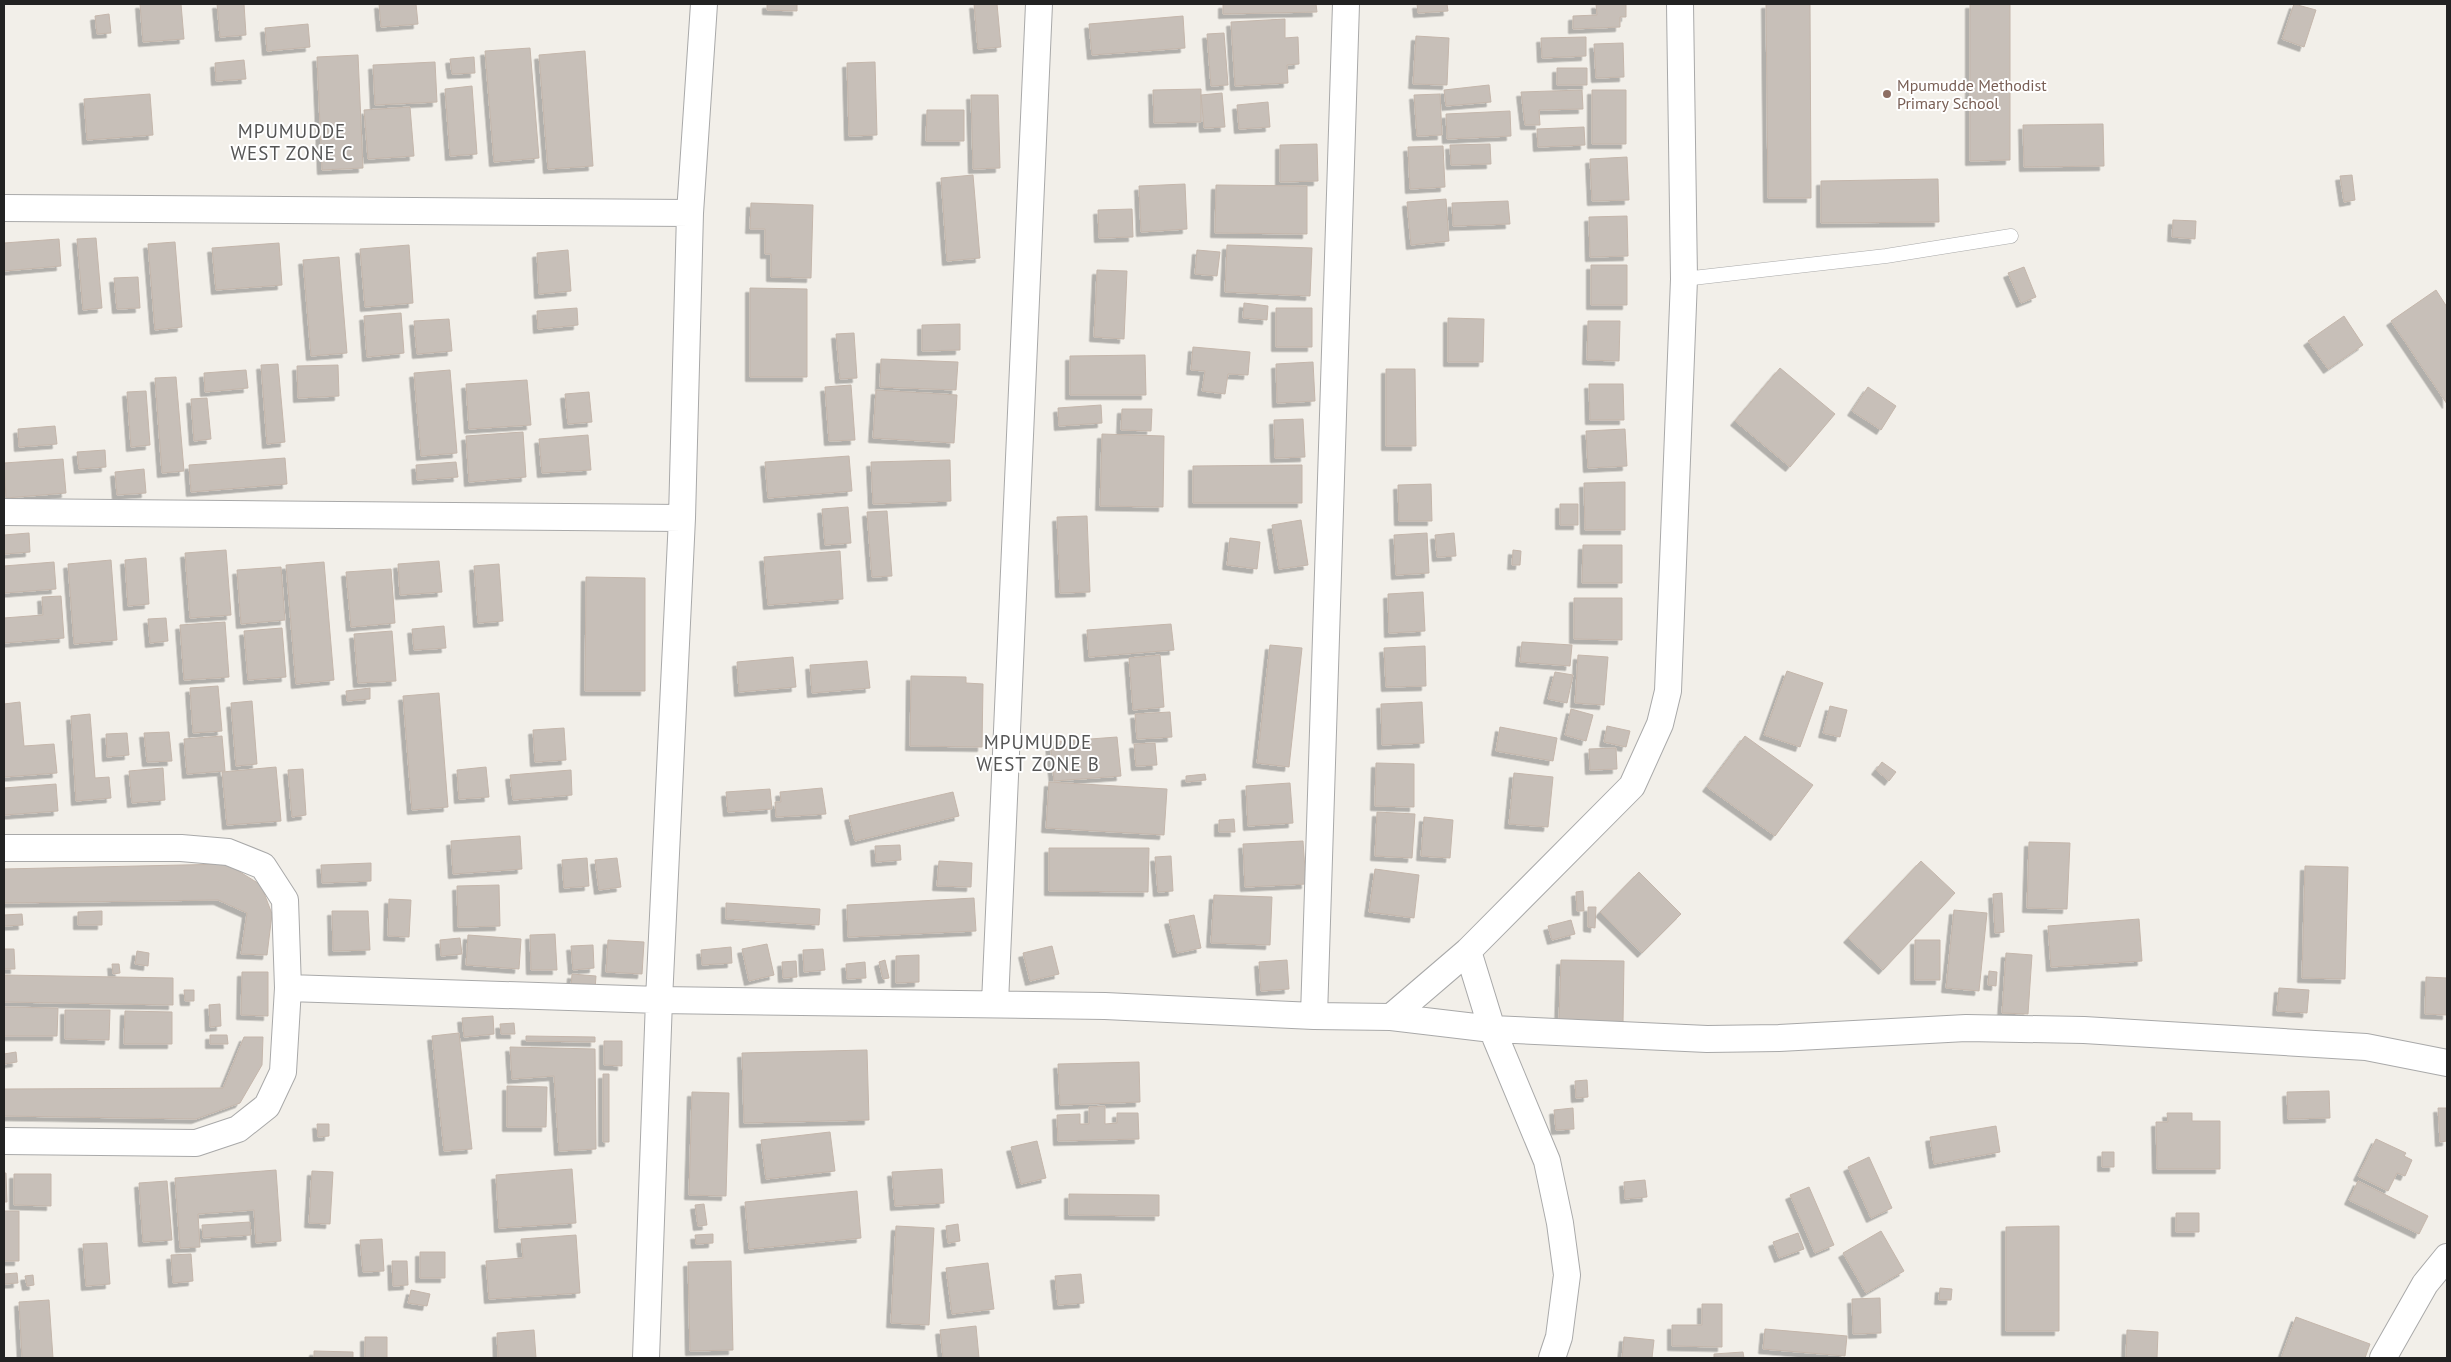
<svg xmlns="http://www.w3.org/2000/svg" width="2451" height="1362" viewBox="0 0 2451 1362" font-family="'PT Sans',sans-serif">
  <defs>
    <filter id="shadow"><feDropShadow dx="-4.5" dy="4.5" stdDeviation="0" flood-color="#0004"/></filter>
  </defs>
  <rect width="100%" height="100%" fill="#f2efe9"/>
  <path fill="#c7bfb8" stroke="#c4b6ab" filter="url(#shadow)" d="M140,4H181L184,39L143,42Z
    M217,4H244L246,35L220,37Z
    M379,4H416L418,24L381,27Z
    M767,4H797V11L767,10Z
    M974,4H997L1001,47L978,49Z
    M1223,4H1316L1317,12L1223,14Z
    M1417,4H1447L1448,11L1418,13Z
    M1596,4H1626V17H1620V27L1573,29V16L1597,15Z
    M1766,4H1810L1811,198H1768Z
    M1970,4H2010V160L1970,161Z
    M2294,4L2316,10L2304,47L2282,39Z
    M109,14L111,33L97,34L95,16Z
    M1183,16L1185,48L1092,55L1089,24Z
    M1285,19V38L1298,37L1299,64L1287,65L1288,83L1235,86L1231,22Z
    M308,24L310,47L267,51L265,28Z
    M1224,33L1228,85L1211,86L1207,34Z
    M1416,36L1449,38L1447,85L1413,84Z
    M1586,37V56L1542,58L1541,38Z
    M1623,43L1624,77L1596,78L1594,44Z
    M530,48L539,158L494,162L485,51Z
    M585,51L593,166L548,169L539,55Z
    M358,55L363,168L322,170L317,57Z
    M474,57L475,73L452,74L450,59Z
    M244,60L246,79L216,81L215,63Z
    M435,62L437,102L375,105L373,65Z
    M875,62L877,135L849,136L847,63Z
    M1557,68H1587V85H1557Z
    M1489,85L1491,102L1446,106L1444,90Z
    M472,86L477,154L450,156L445,89Z
    M1201,89V122L1154,123L1153,90Z
    M1582,90L1583,109L1539,110L1540,125H1525L1521,92Z
    M1592,90H1626V144H1592Z
    M1222,93L1225,127L1204,128L1201,95Z
    M150,94L153,135L87,140L84,99Z
    M1440,94L1442,135L1417,136L1414,95Z
    M971,95H998L1000,168L973,169Z
    M1268,102L1270,127L1239,129L1237,105Z
    M410,107L414,156L368,159L364,110Z
    M927,110H964V141H926Z
    M1510,111L1511,136L1447,139L1446,114Z
    M2103,124L2104,166L2024,167L2023,125Z
    M1584,127L1585,145L1538,147L1537,129Z
    M1317,144L1318,181L1280,182V145Z
    M1490,144L1491,164L1451,165L1450,145Z
    M1443,146L1445,187L1410,189L1408,147Z
    M1627,157L1629,200L1592,201L1590,159Z
    M973,175L980,258L947,261L941,178Z
    M2352,175L2355,200L2344,202L2340,176Z
    M1938,179L1939,222L1821,223V181Z
    M1185,184L1187,229L1141,232L1139,186Z
    M1216,185L1307,186V234L1215,233Z
    M1446,199L1449,241L1411,245L1407,202Z
    M1508,201L1510,224L1453,226L1452,203Z
    M751,203L813,205L811,278L771,277V254H765V229H750Z
    M1132,209L1133,237L1099,238L1098,210Z
    M1627,216L1628,256L1590,257L1589,217Z
    M2173,220L2196,221L2195,239L2172,237Z
    M96,238L102,308L83,310L77,239Z
    M59,239L61,266L4,271V243Z
    M175,242L182,327L155,330L148,244Z
    M279,243L282,285L216,290L212,248Z
    M409,245L413,303L365,307L360,249Z
    M1227,245L1312,248L1310,296L1225,292Z
    M568,250L571,291L539,294L537,253Z
    M1197,250L1220,252L1217,276L1195,274Z
    M339,257L347,353L311,356L303,260Z
    M1591,265H1627V305H1591Z
    M2024,267L2036,297L2021,303L2008,273Z
    M1097,270L1127,271L1124,339L1094,337Z
    M138,277L140,308L117,309L114,278Z
    M750,288L807,289V377H750Z
    M2436,290L2447,307V404L2391,321Z
    M1244,303L1268,306L1267,320L1243,318Z
    M577,308L578,325L538,329L537,311Z
    M1276,308H1312V347H1276Z
    M401,313L404,353L367,357L364,316Z
    M2344,316L2363,345L2328,369L2308,341Z
    M1448,318L1484,319L1483,362H1448Z
    M449,319L452,351L417,354L414,321Z
    M1588,321H1620L1619,361L1587,360Z
    M960,324V350L922,351V325Z
    M854,333L857,378L840,379L836,334Z
    M1193,347L1250,352L1248,375L1228,374L1225,394L1202,391L1205,371L1191,370Z
    M1145,355L1146,395H1070V356Z
    M881,359L958,362L956,390L880,387Z
    M1313,362L1315,401L1277,403L1276,364Z
    M278,364L285,442L267,444L261,365Z
    M338,365L339,396L298,398L297,366Z
    M1780,368L1835,414L1790,467L1735,421Z
    M1386,369H1415L1416,446H1386Z
    M246,370L248,388L205,392L204,373Z
    M450,370L457,453L421,456L414,373Z
    M176,377L184,471L162,473L155,378Z
    M527,380L531,425L469,429L466,384Z
    M1589,384H1623L1624,420H1590Z
    M851,385L855,440L829,441L825,387Z
    M1868,387L1896,406L1881,430L1852,411Z
    M876,390L957,395L954,443L873,438Z
    M146,391L150,445L131,447L127,392Z
    M589,392L592,422L568,424L565,394Z
    M207,398L211,439L194,441L191,399Z
    M1101,405L1102,423L1059,426L1058,408Z
    M1122,409H1152L1151,431L1121,430Z
    M1303,419L1305,457L1275,458L1274,420Z
    M55,426L57,444L19,447L18,429Z
    M1625,429L1627,466L1588,468L1586,431Z
    M523,432L526,477L469,482L466,436Z
    M1102,434L1164,436L1163,507L1100,506Z
    M588,435L591,470L542,473L539,439Z
    M105,450L106,467L79,469L77,452Z
    M849,456L852,491L768,498L765,462Z
    M285,458L287,484L191,492L189,465Z
    M63,459L66,493L6,498L4,463Z
    M950,460L951,501L873,504L871,462Z
    M456,462L458,477L417,480L416,465Z
    M1302,465V503H1193V466Z
    M144,469L146,493L117,495L115,472Z
    M1625,482V530H1585L1584,483Z
    M1431,484L1432,521H1399L1398,485Z
    M1560,504H1578V525H1560Z
    M848,507L851,543L825,545L822,509Z
    M887,511L892,576L872,577L867,512Z
    M1087,516L1090,592L1060,593L1057,517Z
    M1301,520L1308,565L1279,569L1272,525Z
    M29,533L30,552L4,554V535Z
    M1427,533L1429,573L1396,575L1394,535Z
    M1454,533L1456,556L1437,557L1435,535Z
    M1230,538L1260,542L1257,569L1227,565Z
    M1583,545H1622V583H1582Z
    M226,550L231,615L190,618L185,553Z
    M1513,550L1521,551L1520,565H1512Z
    M840,551L843,599L768,605L764,557Z
    M146,558L149,604L128,606L125,560Z
    M111,560L117,640L74,644L68,564Z
    M439,561L442,592L400,595L398,564Z
    M54,562L56,589L4,593V566Z
    M324,562L334,680L296,684L286,565Z
    M499,564L503,621L478,623L474,566Z
    M281,567L285,620L241,624L237,570Z
    M391,569L395,623L351,627L346,572Z
    M586,577L645,578V691H585Z
    M1423,592L1425,631L1389,633L1388,594Z
    M61,596L64,638L4,643V618L43,615L42,597Z
    M1574,598H1622V640L1574,639Z
    M166,618L168,641L150,643L148,619Z
    M225,622L229,677L184,680L180,625Z
    M1171,624L1174,650L1089,657L1087,630Z
    M444,626L446,648L414,650L412,629Z
    M282,628L286,677L248,680L244,631Z
    M392,631L396,681L358,683L354,634Z
    M1522,642L1572,645L1570,666L1520,662Z
    M1270,645L1302,648L1289,767L1257,763Z
    M1425,646L1426,686L1386,687L1384,648Z
    M1160,655L1164,707L1133,710L1129,658Z
    M1578,655L1608,657L1604,705L1575,703Z
    M793,657L796,687L739,692L737,662Z
    M867,661L870,688L812,693L810,665Z
    M1787,671L1823,683L1800,747L1764,735Z
    M1555,672L1573,675L1567,703L1548,699Z
    M911,676L966,677V683L983,684L982,747L910,746Z
    M218,686L222,731L193,733L190,688Z
    M370,688V699L347,701L346,691Z
    M439,693L448,807L412,810L403,696Z
    M252,701L257,764L236,766L231,703Z
    M20,702L24,746L54,744L57,773L4,777V704Z
    M1422,702L1424,743L1382,745L1381,704Z
    M1830,706L1847,710L1840,737L1823,733Z
    M1571,709L1593,715L1586,741L1565,735Z
    M1170,712L1172,737L1137,739L1135,714Z
    M90,714L95,778L109,777L111,798L76,801L71,716Z
    M1607,726L1630,731L1626,747L1604,742Z
    M1500,727L1557,738L1553,761L1496,751Z
    M564,728L566,760L535,762L533,730Z
    M169,732L172,761L147,762L144,733Z
    M127,733L129,755L107,757L106,734Z
    M222,736L225,771L187,774L184,739Z
    M1745,736L1813,785L1775,836L1707,787Z
    M1117,737L1121,776L1054,781L1050,742Z
    M1155,743L1157,765L1136,766L1134,744Z
    M1616,748L1617,769L1590,770L1589,749Z
    M1882,762L1896,772L1889,781L1876,770Z
    M1376,763L1414,764V807L1375,806Z
    M276,767L281,821L227,825L222,772Z
    M486,767L489,797L459,799L457,770Z
    M163,768L165,800L132,803L129,771Z
    M303,769L306,815L292,817L288,770Z
    M571,770L572,795L513,800L510,775Z
    M1514,773L1553,777L1548,827L1509,824Z
    M1205,774L1206,780L1186,782V776Z
    M1049,782L1167,789L1164,835L1046,828Z
    M1290,783L1293,823L1248,826L1246,786Z
    M56,784L58,811L4,815V788Z
    M822,788L826,814L776,817L775,802H781L780,792Z
    M770,789L772,809L728,812L726,792Z
    M953,792L959,816L855,841L849,816Z
    M1377,812L1415,814L1412,858L1375,856Z
    M1424,817L1453,820L1450,858L1421,856Z
    M1234,819L1235,832H1219V820Z
    M520,836L522,869L453,874L451,841Z
    M1303,841L1306,884L1245,887L1243,844Z
    M2029,842L2070,843L2067,909L2027,908Z
    M900,845L901,860L876,862L875,846Z
    M1049,848H1149L1148,892L1049,891Z
    M1171,856L1173,891L1158,892L1155,857Z
    M587,858L589,886L564,888L562,860Z
    M617,858L621,887L599,890L595,860Z
    M939,861L972,863L971,887L937,886Z
    M1921,861L1955,893L1883,970L1848,938Z
    M371,863V881L322,883L321,865Z
    M227,864L261,885L272,914L267,955L241,954L247,913L218,900L4,903V869Z
    M2305,866L2348,867L2345,979L2302,978Z
    M1375,869L1419,875L1414,918L1369,912Z
    M1639,872L1681,914L1642,953L1600,912Z
    M499,885L500,926L458,927L457,886Z
    M1583,891L1584,911H1577L1576,892Z
    M2002,893L2004,932L1995,933L1993,894Z
    M1214,895L1272,897L1270,945L1211,943Z
    M974,898L976,931L848,937L847,905Z
    M389,899L411,900L409,937L388,936Z
    M726,903L820,909L819,925L726,919Z
    M1588,907H1596L1595,928L1588,927Z
    M1954,910L1987,913L1979,991L1946,988Z
    M102,911V925H78V912Z
    M332,911H368L370,950L333,951Z
    M22,914L23,925L4,926V915Z
    M1194,915L1201,948L1177,953L1169,920Z
    M2139,919L2142,961L2051,967L2048,926Z
    M1571,920L1575,934L1552,940L1548,926Z
    M555,934L557,970H531L530,935Z
    M468,935L521,939L519,969L466,965Z
    M460,938L462,954L441,956L440,940Z
    M608,940L644,942L642,974L606,972Z
    M1915,940H1940V980H1915Z
    M767,944L774,975L749,981L742,949Z
    M593,945L594,968L573,970L571,946Z
    M1052,946L1059,974L1030,981L1023,953Z
    M731,947L732,963L702,965L701,950Z
    M4,949H14L15,969H4Z
    M823,949L825,970L804,972L803,950Z
    M137,951L149,953L148,966L135,964Z
    M2006,953L2032,955L2028,1014L2002,1013Z
    M919,955V982L896,983V956Z
    M885,960L889,978L883,979L879,962Z
    M1287,960L1289,989L1261,991L1259,962Z
    M1561,960L1624,961L1623,1023L1559,1022Z
    M796,961L797,977L783,978L782,962Z
    M865,962L866,978L847,979L846,964Z
    M112,964H119L120,973L113,974Z
    M1989,971L1997,972L1996,986L1988,985Z
    M242,972H268V1016L241,1015Z
    M572,974L596,976L595,990L571,988Z
    M4,975L173,978V1005L4,1002Z
    M2426,977L2447,978V1015L2425,1014Z
    M2279,988L2309,990L2307,1013L2277,1011Z
    M184,990H194V1001H185Z
    M220,1004L221,1026L210,1027L209,1005Z
    M4,1007L58,1008L57,1036H4Z
    M65,1010H110L109,1040L65,1039Z
    M125,1011L172,1012V1044H124Z
    M493,1016L494,1034L464,1037L462,1018Z
    M514,1023L515,1034H501L500,1024Z
    M459,1033L472,1149L444,1151L432,1036Z
    M210,1035H227L228,1044H210Z
    M526,1036L595,1037V1042L526,1041Z
    M244,1037H263L262,1065L240,1103L196,1119L4,1116V1089L223,1088Z
    M604,1041H622V1066L604,1065Z
    M510,1047L595,1049L596,1149L559,1151L554,1076L512,1079Z
    M867,1050L869,1120L744,1123L742,1053Z
    M16,1052L17,1062L4,1064V1054Z
    M1139,1062L1140,1102L1060,1105L1058,1064Z
    M603,1074H609V1142H603Z
    M1587,1080L1588,1097L1576,1098L1575,1081Z
    M507,1086L547,1087L546,1127H507Z
    M2329,1091L2330,1118L2288,1119L2287,1092Z
    M692,1092L729,1093L726,1196L689,1195Z
    M1105,1106V1124L1117,1123V1113H1138L1139,1139L1058,1141L1057,1115L1080,1114V1124H1089V1107Z
    M1573,1108L1574,1129L1556,1130L1554,1110Z
    M2438,1108H2447V1141L2440,1142Z
    M2167,1113H2192V1121H2220V1169H2157L2156,1122H2168Z
    M317,1124H329V1136L318,1137Z
    M1996,1126L2000,1152L1934,1164L1930,1137Z
    M830,1132L835,1171L766,1179L761,1140Z
    M2376,1139L2406,1153L2404,1156L2412,1160L2405,1176L2397,1173L2388,1191L2358,1176Z
    M1037,1141L1046,1178L1021,1184L1011,1147Z
    M2102,1152H2114V1167H2102Z
    M1869,1157L1892,1208L1871,1218L1848,1167Z
    M572,1169L576,1223L499,1228L496,1175Z
    M942,1169L944,1203L895,1206L892,1172Z
    M276,1170L281,1241L256,1243L254,1210L198,1214L200,1247L180,1248L175,1178Z
    M312,1171L333,1172L330,1224L309,1223Z
    M4,1173H6L7,1202H4Z
    M14,1174H51V1206L14,1205Z
    M1645,1180L1647,1197L1625,1199L1624,1182Z
    M167,1181L172,1240L143,1242L139,1183Z
    M2358,1181L2428,1216L2419,1234L2349,1200Z
    M1809,1187L1834,1245L1815,1253L1790,1195Z
    M857,1191L861,1238L749,1249L745,1202Z
    M1069,1194L1159,1195V1216L1069,1215Z
    M704,1204L707,1225L698,1226L695,1205Z
    M4,1211H19V1261H4Z
    M2176,1213H2199V1232H2176Z
    M250,1222L251,1235L203,1238L202,1225Z
    M958,1224L960,1241L948,1243L946,1226Z
    M896,1226L934,1228L929,1325L891,1323Z
    M2059,1226V1331H2006V1227Z
    M1881,1231L1904,1271L1866,1293L1843,1253Z
    M1798,1233L1804,1249L1779,1258L1773,1242Z
    M713,1234V1243L696,1244L695,1235Z
    M576,1235L580,1293L489,1299L486,1261L523,1258L521,1239Z
    M382,1239L384,1271L363,1272L360,1240Z
    M107,1243L110,1284L86,1286L83,1244Z
    M420,1252H445V1278H420Z
    M191,1254L193,1281L173,1283L171,1255Z
    M392,1261H407L408,1285L393,1286Z
    M731,1261L733,1350L690,1351L688,1262Z
    M988,1263L994,1309L952,1314L946,1268Z
    M17,1273L18,1283L4,1284V1274Z
    M1081,1274L1084,1303L1058,1305L1055,1276Z
    M33,1275L34,1285L27,1286L25,1276Z
    M1940,1288L1952,1289L1951,1300H1939Z
    M411,1290L430,1294L427,1306L408,1303Z
    M1880,1298L1881,1333L1853,1334L1852,1299Z
    M49,1300L53,1358H22L19,1302Z
    M1702,1304H1722V1347L1672,1346V1325H1702Z
    M2296,1317L2370,1344L2365,1358H2281Z
    M976,1326L979,1358H943L940,1330Z
    M1765,1329L1847,1336L1845,1356L1763,1349Z
    M534,1330L536,1358H498L497,1333Z
    M2127,1330L2158,1332L2157,1358H2126Z
    M365,1337H387V1358H365Z
    M1624,1337L1654,1340L1652,1358H1622Z
    M314,1351L353,1352V1358H314Z
    M1743,1352L1744,1358H1714V1354Z"/>
  <g fill="none" stroke-linecap="round" stroke-linejoin="round">
    <g stroke="#a9a9a9" stroke-width="15">
      <path id="lane" d="M1684,279L1886,256L2011,236"/>
    </g>
    <g stroke="#a9a9a9" stroke-width="28">
      <path id="street" d="M4,208L690,213
        M4,512L682,518
        M4,848H181L228,852L263,866L285,900L288,988L283,1072L267,1106L238,1129L196,1143L4,1141
        M1468,951L1492,1029L1547,1161L1560,1223L1567,1275L1559,1337L1552,1358
        M288,988L659,1000L1105,1006L1314,1016L1391,1017L1492,1029L1707,1039L1779,1038L1966,1028L2084,1030L2366,1047L2447,1063
        M995,1003L1039,4
        M1314,1016L1346,4
        M1391,1017L1468,951L1632,786L1660,724L1668,691L1684,279L1680,4
        M646,1358L659,1000L682,518L690,213L704,4
        M2383,1358L2425,1284L2447,1257"/>
    </g>
    <use href="#lane" stroke="#fff" stroke-width="14"/>
    <use href="#street" stroke="#fff" stroke-width="26"/>
  </g>
  <circle fill="#8d6e63" stroke="#fff" stroke-width="2" cx="1887" cy="94" r="5"/>
  <g text-anchor="middle" stroke-width="4" stroke-linejoin="round" paint-order="stroke">
    <g font-size="16" fill="#785e54" stroke="#fff" text-anchor="start">
      <text x="1897" y="91">Mpumudde Methodist<tspan x="1897" dy="18">Primary School</tspan></text>
    </g>
    <g font-size="19" letter-spacing="1" fill="#555" stroke="#fff">
      <text x="292" y="138">MPUMUDDE<tspan x="292" dy="22">WEST ZONE C</tspan></text>
      <text x="1038" y="749">MPUMUDDE<tspan x="1038" dy="22">WEST ZONE B</tspan></text>
    </g>
  </g>
  <rect width="2451" height="1362" fill="none" stroke="#222222" stroke-width="10"/>
</svg>
